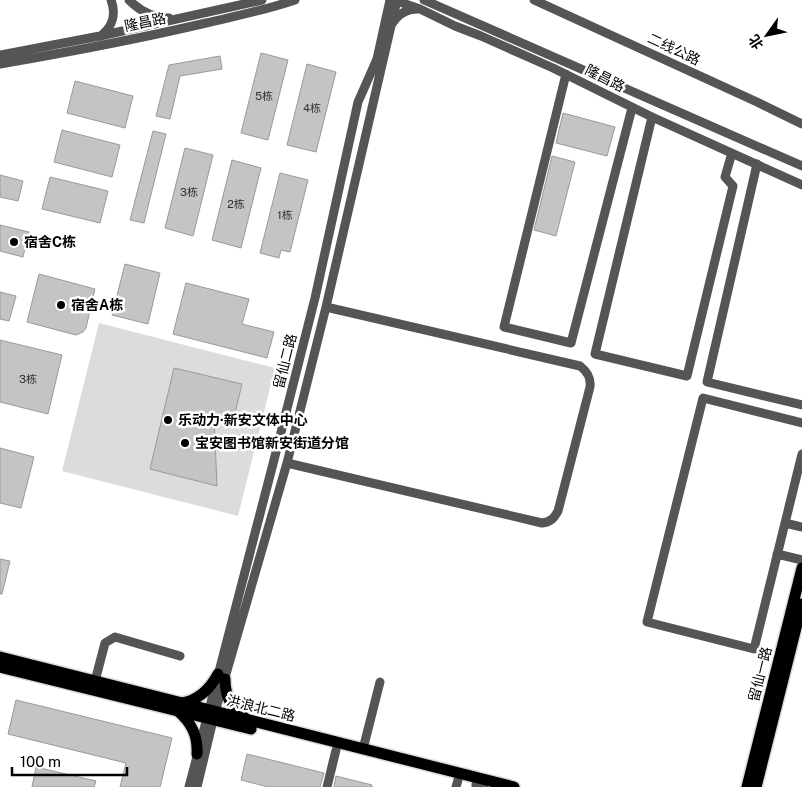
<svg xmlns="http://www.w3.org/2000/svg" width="802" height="787" viewBox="0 0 802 787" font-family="'Public Sans','Noto Sans SC',sans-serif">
  <rect width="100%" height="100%" fill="#fff"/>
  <path fill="#dcdcdc" d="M99,323L275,368L238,516L62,471Z"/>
  <path fill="#c4c4c4" stroke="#999" d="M261,53L288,60L268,140L241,133Z
    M220,56L222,69L180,76L170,119L156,116L169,65Z
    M307,64L336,72L316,152L287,145Z
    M75,81L133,96L125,128L67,113Z
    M563,113L615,127L607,156L556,143Z
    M62,130L120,145L112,177L54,162Z
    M153,131L166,134L144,223L130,220Z
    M185,148L213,155L193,236L165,228Z
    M552,156L575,162L556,236L534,230Z
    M232,160L261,168L241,248L212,240Z
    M280,173L308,180L290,252L281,250L279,258L260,253Z
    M0,175L23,181L18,201L0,197Z
    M50,177L108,191L100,223L42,209Z
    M0,225L29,232L23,257L0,251Z
    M125,264L160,273L148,324L112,315Z
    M39,274L95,289L86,328L83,332L76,335L27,322Z
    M186,283L249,299L242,324L274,332L267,358L173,334Z
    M0,292L16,296L9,321L0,319Z
    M0,340L62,355L48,414L0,402Z
    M174,368L242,384L234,417L214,418L217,486L150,469Z
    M0,448L34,457L21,508L0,503Z
    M0,559L10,561L2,594H0Z
    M16,700L172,738L160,787H120L126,763L8,734Z
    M247,754L324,773L320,787H268L241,780Z
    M36,767L96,781L94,787H32Z
    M336,776L372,785V787H334Z"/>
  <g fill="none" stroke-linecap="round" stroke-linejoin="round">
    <g stroke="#dbdbdb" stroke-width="14">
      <path id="major" d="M0,657L514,787
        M0,667L251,729
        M225,679C225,695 231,709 245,718
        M182,703C199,700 210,689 218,674
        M178,711C192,723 198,736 197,754
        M747,787L802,568
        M756,787L802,604"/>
    </g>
    <path stroke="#555" stroke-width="9" d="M129,0C140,11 153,18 169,18
      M394,0L420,9L455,26L481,36L553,68L652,117L802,185
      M424,0L802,166
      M534,0L757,102L802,124
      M392,24C398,14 406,9 418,9
      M102,35C113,26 116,13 111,0
      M0,55L100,36L262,0
      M0,64C69,52 138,39 206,23C236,16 266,10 295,0
      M566,74L504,327L571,343L632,108
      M652,117L595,354L687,376L733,186L725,177L732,153
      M757,164L707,382L802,405
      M802,423L703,398L647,622L754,649L802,454
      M287,463L542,523C551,522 554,518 558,511L590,387C591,378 588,372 580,366L326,307
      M785,523L802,527
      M777,554L802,560
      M95,681L105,643L115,637L180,656
      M363,749L380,682
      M189,787L274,460L315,298L358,102L377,59L390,0
      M197,787L215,712L287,463L326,307L397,0
      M327,787L336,750
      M456,787L458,780
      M476,787V784L482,779L484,787"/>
    <use href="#major" stroke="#000" stroke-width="11"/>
  </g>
  <g fill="#000" stroke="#fff" stroke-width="2">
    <circle cx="14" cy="242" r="5"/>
    <circle cx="61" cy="305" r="5"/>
    <circle cx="168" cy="420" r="5"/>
    <circle cx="185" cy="443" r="5"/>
  </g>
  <g text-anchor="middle" stroke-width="5" stroke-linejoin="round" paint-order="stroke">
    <g font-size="11" fill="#313131">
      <text x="264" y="100">5栋</text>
      <text x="312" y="112">4栋</text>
      <text x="189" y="196">3栋</text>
      <text x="236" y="208">2栋</text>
      <text x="285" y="219">1栋</text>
      <text x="28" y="383">3栋</text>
    </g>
    <g font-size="14" fill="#000" stroke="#fff">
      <text transform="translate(145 22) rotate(-12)" y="5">隆昌路</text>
      <text transform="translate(674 49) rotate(25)" y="5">二线公路</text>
      <text transform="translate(605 78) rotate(27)" y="5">隆昌路</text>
      <text transform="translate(285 361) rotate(-76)" y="5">留仙二路</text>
      <text transform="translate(760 674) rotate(-76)" y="5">留仙一路</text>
      <text transform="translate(261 708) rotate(14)" y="5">洪浪北二路</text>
    </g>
    <g font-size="14" font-weight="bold" fill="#000" stroke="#fff" text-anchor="start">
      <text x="24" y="247">宿舍C栋</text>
      <text x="71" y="310">宿舍A栋</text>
      <text x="178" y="425">乐动力·新安文体中心</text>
      <text x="195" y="448">宝安图书馆新安街道分馆</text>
    </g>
  </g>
  <g transform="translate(767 35) rotate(237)" stroke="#ffffff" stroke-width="4" paint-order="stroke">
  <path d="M0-4L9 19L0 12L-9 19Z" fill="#000000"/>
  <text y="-8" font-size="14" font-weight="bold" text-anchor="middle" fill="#000000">北</text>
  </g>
  <path d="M12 767v8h115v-8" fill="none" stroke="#000000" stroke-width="2.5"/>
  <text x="20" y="767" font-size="15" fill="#000000" stroke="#ffffff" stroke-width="4" paint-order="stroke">100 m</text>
</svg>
